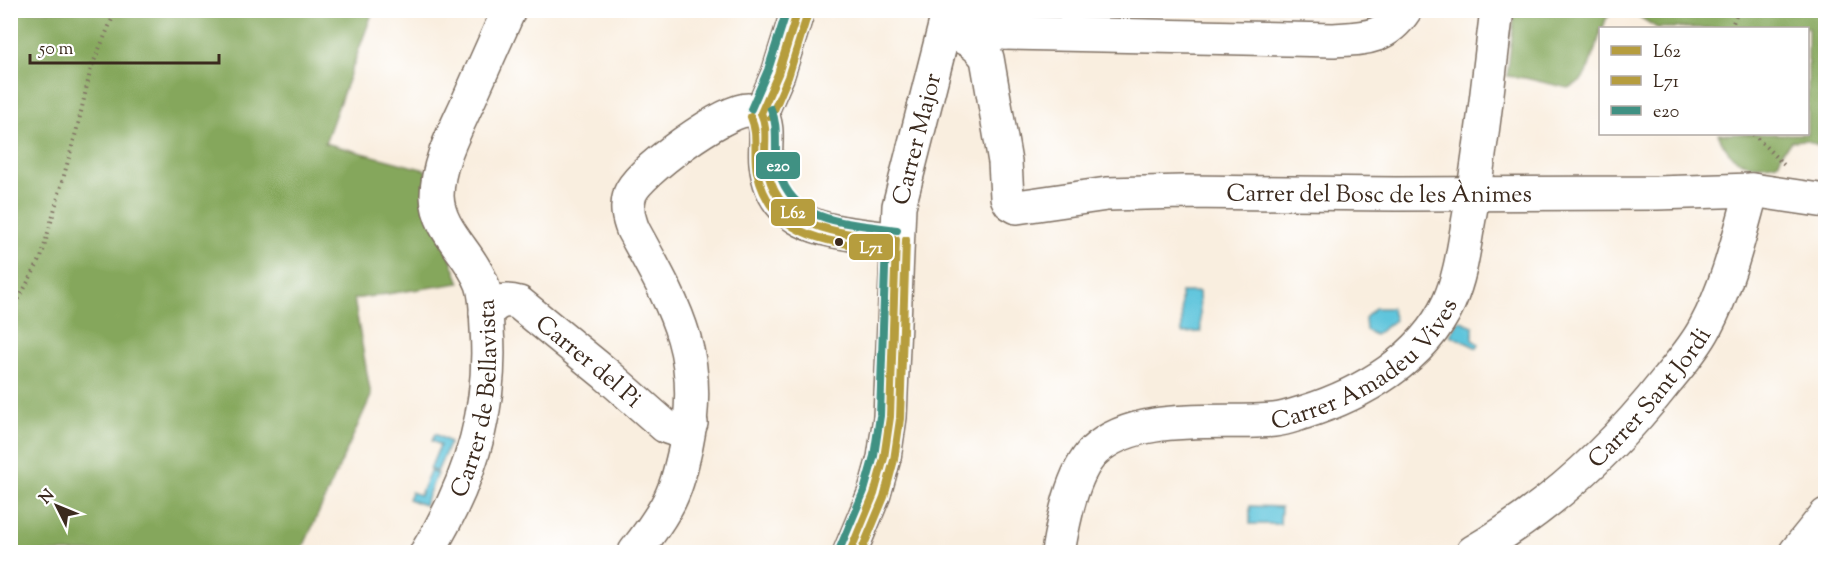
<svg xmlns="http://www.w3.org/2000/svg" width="1836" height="563" viewBox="0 0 1836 563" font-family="'Sorts Mill Goudy',serif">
  <rect width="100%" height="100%" fill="#fff"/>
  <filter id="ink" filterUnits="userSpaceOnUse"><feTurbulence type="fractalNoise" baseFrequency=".0167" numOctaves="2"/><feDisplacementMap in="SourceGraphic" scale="12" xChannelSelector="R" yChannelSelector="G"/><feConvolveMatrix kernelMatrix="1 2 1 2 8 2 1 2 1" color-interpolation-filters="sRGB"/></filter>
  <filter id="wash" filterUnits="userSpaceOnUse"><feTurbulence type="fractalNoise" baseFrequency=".008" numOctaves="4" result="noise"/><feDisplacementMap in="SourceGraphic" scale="24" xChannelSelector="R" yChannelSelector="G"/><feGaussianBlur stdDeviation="1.35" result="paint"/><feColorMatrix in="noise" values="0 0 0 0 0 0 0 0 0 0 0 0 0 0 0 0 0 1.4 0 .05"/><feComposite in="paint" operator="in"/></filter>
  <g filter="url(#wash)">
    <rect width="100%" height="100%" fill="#f9eedf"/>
    <path fill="#85a75c" stroke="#60683d" stroke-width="1.5" d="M10,11H373L325,143L426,170L453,265L460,283L354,299L371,396L301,552H11Z
      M1515,11V10L1614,11L1606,19L1603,28H1600V35L1587,72L1580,82L1568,88L1525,78L1507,76Z
      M1620,11H1825V148L1805,140L1792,141L1783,151L1778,163C1746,170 1731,163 1718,134H1808V28H1657L1635,14Z"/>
    <path fill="#5fc5dc" stroke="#4d787d" stroke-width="1.5" d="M1181,292H1199L1201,332L1182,333Z
      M1375,308H1391L1395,320L1375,335L1366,330L1365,318Z
      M1459,320L1473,326V340L1479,344L1477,348L1450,335Z
      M435,434L450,442L437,472L430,469L440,445L432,441Z
      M430,471L437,474L424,505L408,499L411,492L420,495Z
      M1250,506L1281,507L1280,524H1250Z"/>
  </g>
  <g filter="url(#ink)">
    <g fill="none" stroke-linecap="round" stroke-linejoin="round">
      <g stroke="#7e6f62" stroke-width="36">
        <g id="minor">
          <path d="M964,10L1004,33"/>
          <path id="s1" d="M945,30C963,36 976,42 987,58L1005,162L1007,197L1010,203L1017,207L1107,194L1183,192L1396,194L1657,193L1752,190L1826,201"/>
          <path d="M1004,33L1334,40C1364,38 1386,39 1405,10"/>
          <path d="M761,113L778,74L798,10"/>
          <path id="s2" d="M486,313C497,302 503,298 519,303L606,374L665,426C676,431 681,431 691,423"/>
          <path id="s3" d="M427,552C469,484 493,410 487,329C486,314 487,298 482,284C470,252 438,231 437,196C437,163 455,131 468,102C482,71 495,41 509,10"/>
          <path d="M635,552C646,538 657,523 666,507C677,488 681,467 686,446C705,355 675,307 633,230C628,217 626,207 630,194C638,172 724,110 748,110C752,109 757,112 761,113C770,129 764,146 766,163C773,235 842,231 896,240"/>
          <path id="s4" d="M850,552L874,494L884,458L890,417L899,206L949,10"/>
          <path id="s5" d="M1058,552C1063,523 1072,473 1094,451C1137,411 1220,425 1274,420C1285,419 1295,415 1305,412C1362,394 1423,359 1449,302C1461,275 1464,246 1469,218C1482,149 1488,80 1497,10"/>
          <path id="s6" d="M1473,552C1549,508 1613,449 1667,380C1680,364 1695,347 1705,328C1728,285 1739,237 1752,190"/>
          <path d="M1796,552L1826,515"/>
        </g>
      </g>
      <path stroke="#7e6f62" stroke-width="4" stroke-dasharray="1.5 4.5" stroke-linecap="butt" d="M1731,28L1738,10
        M1753,134L1785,166
        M10,315L41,258L78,125L91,68L116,10"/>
      <use href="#minor" stroke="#fff" stroke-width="33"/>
      <g stroke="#fff" stroke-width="12">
        <path id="bus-1" d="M761,113C769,130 763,146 766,163C776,233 840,232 896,240
          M761,113L778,74L798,10
          M850,552L874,494L884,458L890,417L896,240"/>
      </g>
      <g stroke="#fff" stroke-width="12">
        <path id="bus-2" d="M751,117C759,135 753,154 757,172C773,243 835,242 895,250
          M771,117L788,77L808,13
          M861,552L884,497L894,460L900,419L906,240"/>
      </g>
      <g stroke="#fff" stroke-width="12">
        <path id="bus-3" d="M751,109L768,70L787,10
          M771,109C779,127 774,144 777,163C788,225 847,222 897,230
          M840,548L864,491L874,456L880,416L886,240"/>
      </g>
      <use href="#bus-1" stroke="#b69d3e" stroke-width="8"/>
      <use href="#bus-2" stroke="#b69d3e" stroke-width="8"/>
      <use href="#bus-3" stroke="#409183" stroke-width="8"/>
    </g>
  </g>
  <circle fill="#3b2a1e" stroke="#fff" stroke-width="2" cx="839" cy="242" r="5"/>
  <g text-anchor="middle" stroke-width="4.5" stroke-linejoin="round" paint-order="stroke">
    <g font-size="24" fill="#3b2a1e" stroke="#fff">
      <text dy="8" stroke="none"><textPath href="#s4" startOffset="422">Carrer Major</textPath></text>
      <text dy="8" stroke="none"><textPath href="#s1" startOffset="570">Carrer del Bosc de les Ànimes</textPath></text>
      <text dy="8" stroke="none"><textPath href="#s5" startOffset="404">Carrer Amadeu Vives</textPath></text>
      <text dy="8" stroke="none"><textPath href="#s2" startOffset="128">Carrer del Pi</textPath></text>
      <text dy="8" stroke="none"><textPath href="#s6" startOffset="236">Carrer Sant Jordi</textPath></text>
      <text dy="8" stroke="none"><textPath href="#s3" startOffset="164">Carrer de Bellavista</textPath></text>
    </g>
  </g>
  <g stroke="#fff" stroke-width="2">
    <rect x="755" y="151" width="46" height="29" rx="6" fill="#409183"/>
    <rect x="770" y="198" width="46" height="29" rx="6" fill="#b69d3e"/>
    <rect x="848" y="233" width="46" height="28" rx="6" fill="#b69d3e"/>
  </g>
  <g font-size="16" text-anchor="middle" font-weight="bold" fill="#fff">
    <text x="778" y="171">e20</text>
    <text x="793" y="218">L62</text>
    <text x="871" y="253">L71</text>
  </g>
  <rect width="1836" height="563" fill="none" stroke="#fff" stroke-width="36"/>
  <rect x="1599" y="27" width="210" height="108" fill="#ffffff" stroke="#b1aaa5" stroke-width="1.5"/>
  <rect x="1611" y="46" width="30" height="9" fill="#b69d3e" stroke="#b1aaa5" stroke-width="1.5"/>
  <text x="1653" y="57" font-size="18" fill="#3b2a1e">L62</text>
  <rect x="1611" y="76" width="30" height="9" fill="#b69d3e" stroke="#b1aaa5" stroke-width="1.5"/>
  <text x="1653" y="87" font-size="18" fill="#3b2a1e">L71</text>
  <rect x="1611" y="106" width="30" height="9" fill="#409183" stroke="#b1aaa5" stroke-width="1.5"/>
  <text x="1653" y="117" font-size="18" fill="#3b2a1e">e20</text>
  <g transform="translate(57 506) rotate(313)" stroke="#ffffff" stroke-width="4.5" paint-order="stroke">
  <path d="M0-4.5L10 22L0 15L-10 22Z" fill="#3b2a1e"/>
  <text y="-9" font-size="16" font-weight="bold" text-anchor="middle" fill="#3b2a1e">N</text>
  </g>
  <path d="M30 54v9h189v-9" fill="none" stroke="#3b2a1e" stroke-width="3"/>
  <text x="39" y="54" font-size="18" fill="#3b2a1e" stroke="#ffffff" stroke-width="4.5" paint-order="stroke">50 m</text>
</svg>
